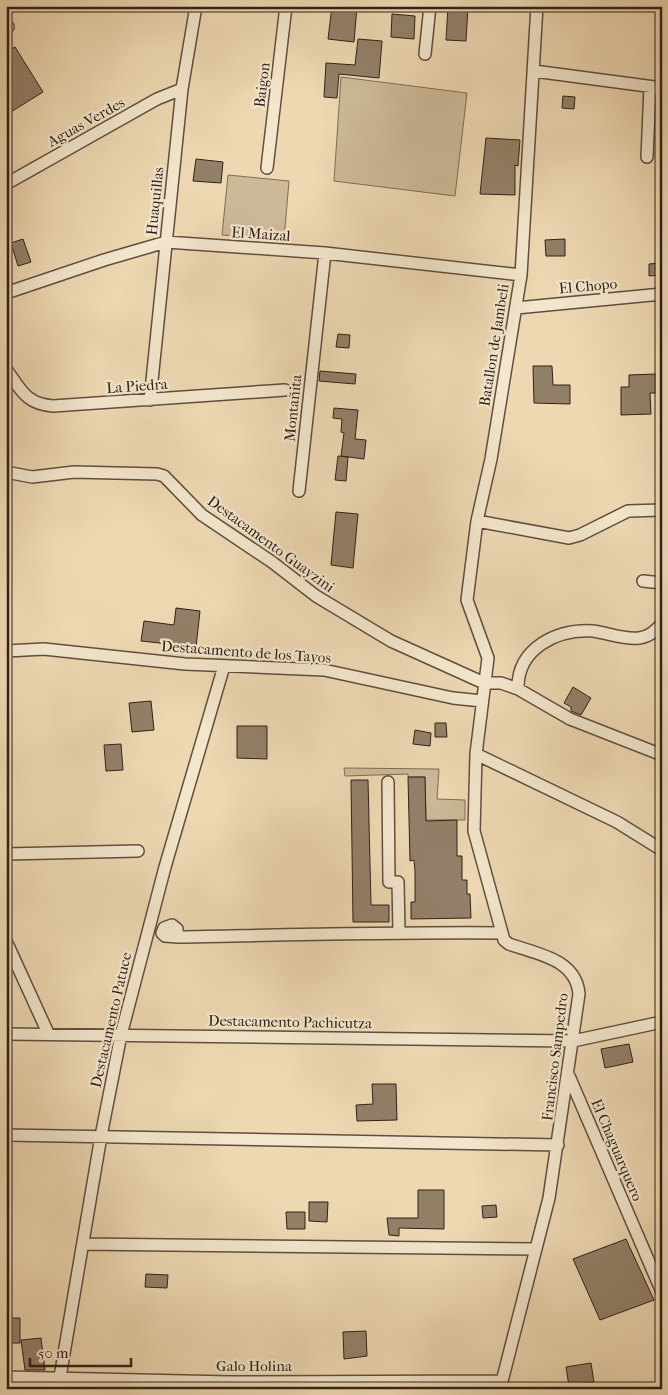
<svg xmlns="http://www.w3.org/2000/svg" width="668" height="1395" viewBox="0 0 668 1395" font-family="'IM FELL French Canon',serif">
  <rect width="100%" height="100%" fill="#edd8b2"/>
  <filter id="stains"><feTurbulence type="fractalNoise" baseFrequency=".004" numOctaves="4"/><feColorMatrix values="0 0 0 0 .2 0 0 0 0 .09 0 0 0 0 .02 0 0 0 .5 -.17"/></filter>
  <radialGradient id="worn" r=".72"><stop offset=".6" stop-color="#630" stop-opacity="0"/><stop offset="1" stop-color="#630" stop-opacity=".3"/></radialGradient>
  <path fill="#cdb998" stroke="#7f6c58" d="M341,77L467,93L455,196L334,181Z
    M228,175L289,181L284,240L222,235Z
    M344,768L439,769L437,799L465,800V820H426L425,777H408V774L345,776Z"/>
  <path fill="#938069" stroke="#312019" d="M332,6H357L354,42L328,39Z
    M448,6L468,7L466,41L446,40Z
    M392,14L415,16L414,39L391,37Z
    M358,39L382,41L379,78L339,74L337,98L324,97L326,63L355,65Z
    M15,47L43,92L6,115V52Z
    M563,96L575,97L574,109L562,108Z
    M486,138L520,140L518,166L515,165V195L480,194Z
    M196,159L223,162L221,183L193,181Z
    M23,239L31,262L18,266L11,243Z
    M565,239V256H546L545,240Z
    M661,263V275L649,276V264Z
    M338,334L350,335L349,348L336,347Z
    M533,366H552L553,385H570V404L534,403Z
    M320,371L356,374L355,384L319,381Z
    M656,374V393H650L651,414L621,415V387H629V375Z
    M334,408L358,410L355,439L366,440L364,459L341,456L344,433L341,432L342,419L333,418Z
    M338,456L348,457L346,481L335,480Z
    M336,512L358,514L353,568L331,565Z
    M176,608L200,611L196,647L141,641L144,621L174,625Z
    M573,687L591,698L581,715L571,711V707L564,703Z
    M151,701L154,730L132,732L129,703Z
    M435,723H446L447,737H435Z
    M237,726H267V759L237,758Z
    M415,730L431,733L430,746L413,744Z
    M121,744L123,770L106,771L104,745Z
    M408,777H425L426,821L457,820V856H462V880H467V894H470L471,918L411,919V902H415V871L414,860L410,861Z
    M351,780H368L371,905H389V922H353Z
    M629,1044L633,1062L605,1068L601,1049Z
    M372,1084H396L397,1120L357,1121L356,1105L373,1104Z
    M418,1190H444V1229L399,1228V1236L389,1235L387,1218H418Z
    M309,1202H328L327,1222L309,1221Z
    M496,1205L497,1217L483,1218L482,1206Z
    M286,1212H305V1229H287Z
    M626,1239L654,1300L600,1320L573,1259Z
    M146,1274L168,1275L167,1288L145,1287Z
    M6,1318H20V1343H6Z
    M366,1331L367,1356L344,1359L343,1332Z
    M41,1338L45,1370H25L21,1340Z
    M591,1363L594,1382L569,1386L566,1367Z"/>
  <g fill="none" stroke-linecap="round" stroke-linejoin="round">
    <g stroke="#604e3f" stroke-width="14">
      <path id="minor" d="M6,24L8,27
        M425,54L430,6
        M534,71L662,88
        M647,157L650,87
        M267,168L286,6
        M6,184L157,99L182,89
        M6,293L104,260L166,242L325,253L521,275
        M516,308L662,294
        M6,369C21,390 26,404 53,406L285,390
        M150,400L182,89L196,6
        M6,472L32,477L74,472L157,474L164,476L202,515L272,562L316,596L391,641L484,683H501L518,689L570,719L662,755
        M299,491L325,253
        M477,521L569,538L580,535L628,511L662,510
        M643,581L662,583
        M6,651L44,649L185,664L324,670L453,698L482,701
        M518,689C517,648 557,629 593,631C608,633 625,640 639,638C649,637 655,631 662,624
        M476,754L617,822L662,850
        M388,782L389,882H398L399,932
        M6,854L138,851
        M178,937L177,929L172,925L164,928L162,933L165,936L178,937C286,935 394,932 502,933
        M6,941L48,1033
        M6,1034L573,1041L662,1022
        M569,1076L662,1292
        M6,1135L558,1145
        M83,1244L536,1249
        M6,1377L229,1382L502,1381
        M56,1389L60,1377L101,1136L121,1035L165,867L224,666
        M500,1389L549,1198L579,994C576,959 537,954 509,944L504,940L474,831L476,754L488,658L467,600L477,521L491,459L521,275L537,6"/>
    </g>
    <use href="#minor" stroke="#f3e6cd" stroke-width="11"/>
  </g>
  <g text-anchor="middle" stroke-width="4.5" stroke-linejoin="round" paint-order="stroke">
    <g font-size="15" fill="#312019" stroke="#f3e6cd">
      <text transform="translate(262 85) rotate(-83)" y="5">Baigon</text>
      <text transform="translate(86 122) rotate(-29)" y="5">Aguas Verdes</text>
      <text transform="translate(155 201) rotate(-84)" y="5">Huaquillas</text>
      <text transform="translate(261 234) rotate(4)" y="5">El Maizal</text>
      <text transform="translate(588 286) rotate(-5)" y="5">El Chopo</text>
      <text transform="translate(494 345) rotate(-81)" y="5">Batallon de Jambeli</text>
      <text transform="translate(137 386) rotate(-4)" y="5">La Piedra</text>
      <text transform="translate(293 408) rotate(-84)" y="5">Montañita</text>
      <text transform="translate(271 544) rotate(36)" y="5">Destacamento Guayzini</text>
      <text transform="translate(246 652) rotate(4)" y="5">Destacamento de los Tayos</text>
      <text transform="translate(111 1020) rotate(-77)" y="5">Destacamento Patuce</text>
      <text transform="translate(290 1022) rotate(1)" y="5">Destacamento Pachicutza</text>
      <text transform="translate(555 1057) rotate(-83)" y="5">Francisco Sampedro</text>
      <text transform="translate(617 1150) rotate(67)" y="5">El Chaguarquero</text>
      <text x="254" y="1371">Galo Holina</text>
    </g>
  </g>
  <rect width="668" height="1395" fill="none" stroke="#edd8b2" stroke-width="25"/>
  <rect x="8" y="8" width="653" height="1380" fill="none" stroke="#312019" stroke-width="2.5"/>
  <rect x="12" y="12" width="643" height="1370" fill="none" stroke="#312019"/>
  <path d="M30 1358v8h101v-8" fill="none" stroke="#312019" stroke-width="2.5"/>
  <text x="38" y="1358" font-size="15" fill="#312019" stroke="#f3e6cd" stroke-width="4" paint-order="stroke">50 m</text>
  <rect width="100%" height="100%" filter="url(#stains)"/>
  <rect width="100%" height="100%" fill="url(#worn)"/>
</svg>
